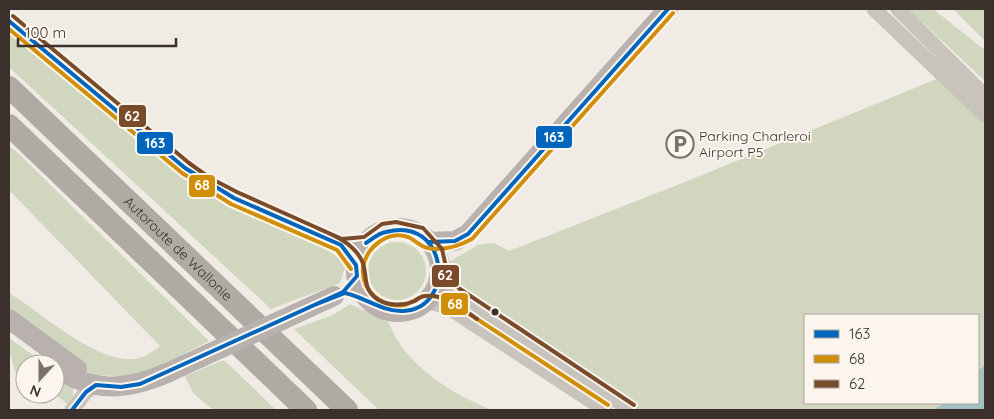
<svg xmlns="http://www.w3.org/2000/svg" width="994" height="419" viewBox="0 0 994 419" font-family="Quicksand,sans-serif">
  <rect width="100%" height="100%" fill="#f0ebe5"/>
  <path fill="#d1d6bf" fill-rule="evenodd" d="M908,9H933L985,50V81Z
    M953,9H985V41Z
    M9,30L160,156L215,197L290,230L332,253L343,262L345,268L340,283L271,309L9,67Z
    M944,76L985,122V410H631L454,295L440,267L478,245L494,243L509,251L690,180ZM805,315H978V403H805Z
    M9,146L17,152L209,341L139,377L96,375L81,369L9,315V293C42,313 94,362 133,359C143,359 152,352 160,346L9,190Z
    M368 271a29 29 0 1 1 58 0a29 29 0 1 1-58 0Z
    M350,304L388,322C406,366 449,392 491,410H379L294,329L333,315Z
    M9,338L45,364H25V376L15,372L9,349Z
    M224,360L276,410H213L193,393L185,376Z
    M55,371L73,384V396L67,404L55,394Z"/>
  <path fill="#a1c2c1" d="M985,365V410H933L945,403H978V371Z"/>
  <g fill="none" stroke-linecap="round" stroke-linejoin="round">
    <path stroke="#c9c3be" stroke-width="12" d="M9,21L185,168L234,198L341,245L356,265
      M341,245L366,243"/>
    <path stroke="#c9c3be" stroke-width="15" d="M874,9L985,115
      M898,9L985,96
      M438,282L454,295L631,410
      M426,302L446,306L605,410
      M72,410L86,392L96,385"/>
    <path stroke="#b8b1ad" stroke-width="20" d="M356 270a42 42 0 1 1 84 0a42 42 0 1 1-84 0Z
      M429,242L455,241L468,234L668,9
      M9,319L77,369
      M55,366C92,394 127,390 167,373"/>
    <g stroke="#afaaa4" stroke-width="22">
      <path id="s1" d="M9,87L347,410"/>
      <path d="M9,125L306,410"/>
    </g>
    <path stroke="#b8b1ad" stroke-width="20" d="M167,373L334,296"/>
    <g stroke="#fbf5ee" stroke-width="8">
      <path id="bus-1" d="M9,21L185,168L234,198L341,245L356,265L357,276L343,292L140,384L121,387L96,385L86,392L72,410
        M429,242L455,241L468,234L668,9
        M317,304L345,293C364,297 383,312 403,311C457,309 448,215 386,232C379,233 372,239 366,243"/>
    </g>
    <g stroke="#fbf5ee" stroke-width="8">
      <path id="bus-2" d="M9,29L182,173L231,204L337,250L351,269
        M608,405L448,300C442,299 433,295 426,296C419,296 412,303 405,305C382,309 361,290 363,268C366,247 388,230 408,237C415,240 421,247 428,248C443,251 459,246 472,239L673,13"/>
    </g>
    <g stroke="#fbf5ee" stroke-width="8">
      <path id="bus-3" d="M13,16L189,163L210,178L237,192L342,239L364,237L382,224L396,222L423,228L442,249L446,267L445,279L634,405
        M319,229C336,236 354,244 362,261C368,275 362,289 377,299C388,306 403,306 415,301C418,299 421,296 425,296C444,293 463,309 477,319"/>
    </g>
    <use href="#bus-1" stroke="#0065bd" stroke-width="4"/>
    <use href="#bus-2" stroke="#d18e09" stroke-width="4"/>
    <use href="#bus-3" stroke="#7a4b2a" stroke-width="4"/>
  </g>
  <defs>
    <g id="parking-ring" transform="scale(1.4375)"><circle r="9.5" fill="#fbf5ee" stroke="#7a716c" stroke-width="1.5"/><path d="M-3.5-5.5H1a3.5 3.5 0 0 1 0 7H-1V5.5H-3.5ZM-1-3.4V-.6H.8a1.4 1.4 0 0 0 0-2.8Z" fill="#7a716c"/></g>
  </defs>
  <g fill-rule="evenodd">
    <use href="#parking-ring" x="680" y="144"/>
  </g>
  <circle fill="#3b302b" stroke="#fbf5ee" stroke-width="2" cx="495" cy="312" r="4.5"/>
  <g text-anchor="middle" stroke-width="4" stroke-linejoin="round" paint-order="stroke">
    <g font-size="14" fill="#3b302b" stroke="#fbf5ee" text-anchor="start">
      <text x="699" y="141">Parking Charleroi<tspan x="699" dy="16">Airport P5</tspan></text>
    </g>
    <g font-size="14" fill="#3b302b" stroke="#fbf5ee">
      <text dy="5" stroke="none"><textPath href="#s1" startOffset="234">Autoroute de Wallonie</textPath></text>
    </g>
  </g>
  <g stroke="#fbf5ee" stroke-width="2">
    <rect x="118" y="104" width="29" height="24" rx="5" fill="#7a4b2a"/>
    <rect x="535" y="125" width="38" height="24" rx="5" fill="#0065bd"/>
    <rect x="136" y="131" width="38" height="24" rx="5" fill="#0065bd"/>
    <rect x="188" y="174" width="28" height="24" rx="5" fill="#d18e09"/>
    <rect x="431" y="264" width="29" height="24" rx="5" fill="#7a4b2a"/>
    <rect x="440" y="292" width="29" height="24" rx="5" fill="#d18e09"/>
  </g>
  <g font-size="14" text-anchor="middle" font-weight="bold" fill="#fff">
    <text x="132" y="121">62</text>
    <text x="554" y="142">163</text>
    <text x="155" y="148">163</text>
    <text x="202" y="190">68</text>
    <text x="445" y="280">62</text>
    <text x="455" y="309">68</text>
  </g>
  <rect width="994" height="419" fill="none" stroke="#3b302b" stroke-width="20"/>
  <rect x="804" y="314" width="175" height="90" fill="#fbf5ee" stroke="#aea6a0"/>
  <rect x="814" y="330" width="25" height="8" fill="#0065bd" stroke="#aea6a0"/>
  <text x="849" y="339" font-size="15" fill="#3b302b">163</text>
  <rect x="814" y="355" width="25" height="8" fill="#d18e09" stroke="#aea6a0"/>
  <text x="849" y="364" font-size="15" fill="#3b302b">68</text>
  <rect x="814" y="380" width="25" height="8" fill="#7a4b2a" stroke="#aea6a0"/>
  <text x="849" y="389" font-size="15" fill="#3b302b">62</text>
  <g transform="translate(40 379) rotate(201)"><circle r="24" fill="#fbf5ee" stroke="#aea6a0"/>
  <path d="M0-4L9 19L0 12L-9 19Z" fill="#7a716c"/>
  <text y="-8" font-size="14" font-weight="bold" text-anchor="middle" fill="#3b302b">N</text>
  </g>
  <path d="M18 38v8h158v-8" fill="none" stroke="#3b302b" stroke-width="2.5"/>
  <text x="25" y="38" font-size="15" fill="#3b302b" stroke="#fbf5ee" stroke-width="4" paint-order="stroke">100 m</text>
</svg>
